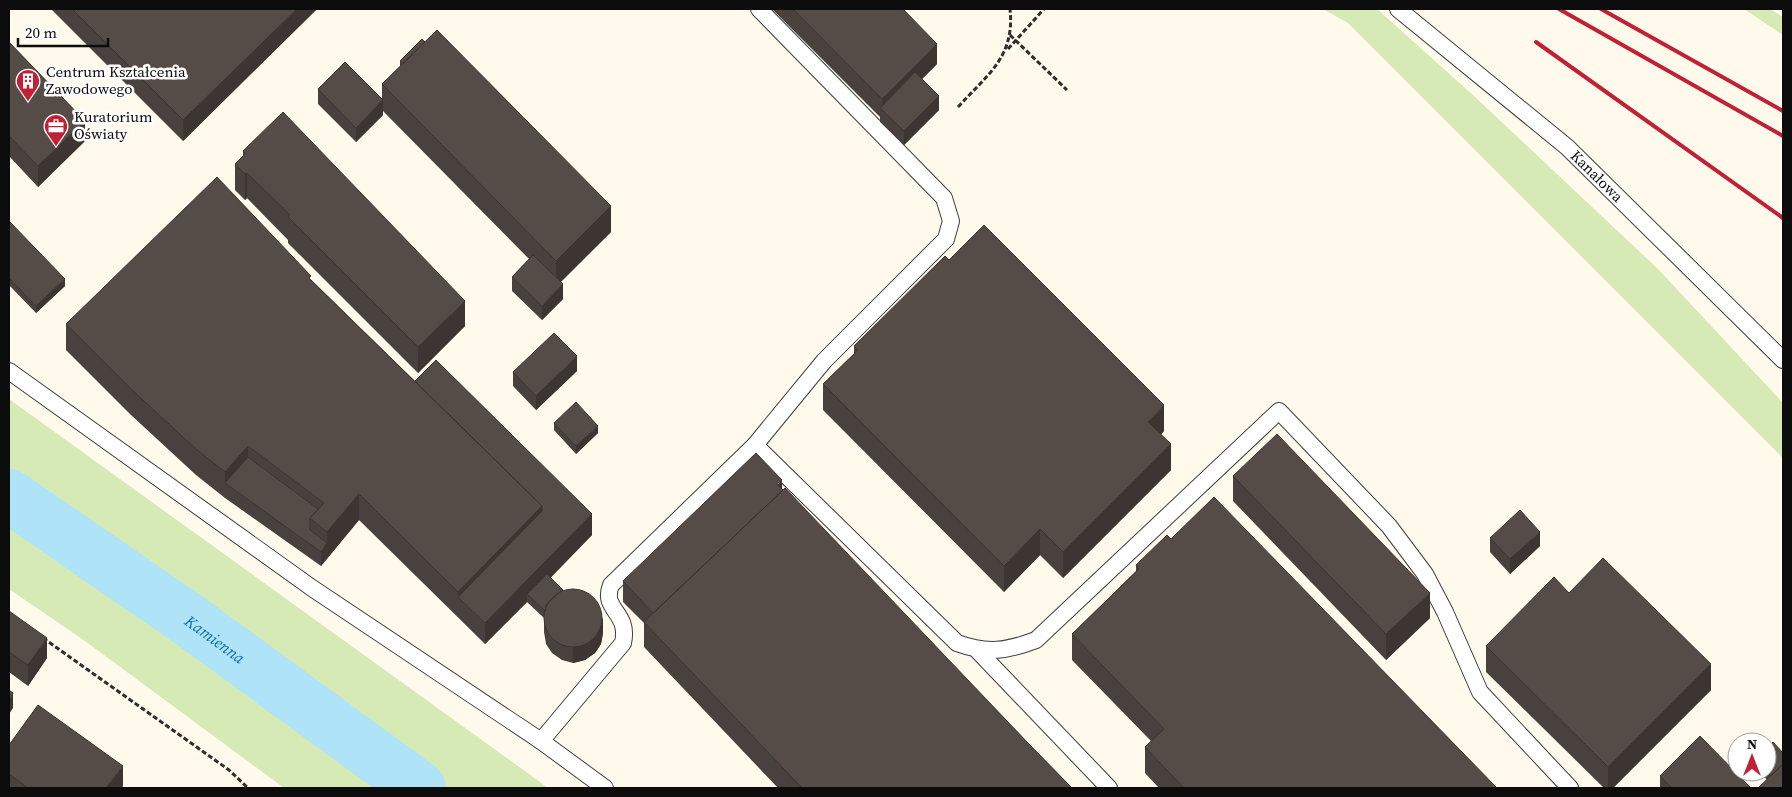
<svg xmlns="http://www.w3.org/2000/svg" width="1792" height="797" viewBox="0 0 1792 797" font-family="'Source Serif 4',serif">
  <rect width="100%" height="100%" fill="#fffaec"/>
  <path fill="#d5eab4" d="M1323,9H1377L1474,96L1658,269L1783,403V458L1348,23Z
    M1744,9H1770L1783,17V35Z
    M9,399L529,774L548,788H284L85,641L9,589Z"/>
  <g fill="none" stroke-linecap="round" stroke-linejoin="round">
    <path stroke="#afe3f8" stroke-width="54" id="s1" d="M9,496L189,620L419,788"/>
    <g stroke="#3f3f3f" stroke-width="18">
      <g id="lane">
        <path id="s2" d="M1398,9L1567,147L1783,360"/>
        <path d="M9,371L312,588L541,741L605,788"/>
        <path d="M755,445L957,643C987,654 1007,651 1036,640L1279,411L1389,526L1425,574L1445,612L1480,692L1570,788"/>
        <path d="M977,650L1109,788"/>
        <path d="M541,741L623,643C630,611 601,611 611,585L755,445L824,361L946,239L951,221L944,198L759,9"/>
      </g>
    </g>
    <path stroke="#2e2e2e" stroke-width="3" stroke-dasharray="5 2.5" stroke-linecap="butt" d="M1010,35L1067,90
      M1008,49L1044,9
      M958,107C988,74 1015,57 1010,9
      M43,638L229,770L248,788"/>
    <use href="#lane" stroke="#fff" stroke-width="16"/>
    <path stroke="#c12035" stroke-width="4" d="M1559,9L1783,136
      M1601,9L1783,111
      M1536,42L1783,218"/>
  </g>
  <path fill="#49413e" d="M51,9H317L183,141Z
    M772,9H903L937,64L922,79L939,110L904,145L880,122V117Z
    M9,42L85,141L38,187L9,156Z
    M400,61L611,232L561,282L563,299L542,320L512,291V277L529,259L383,111V115L356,142L318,104V89L382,99V84L400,67Z
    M243,151L465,326L418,373L288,243V240L247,198L245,200L235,190V164L243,157Z
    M9,221L65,286L36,313L9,285Z
    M949,260L1164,431L1161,435L1171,470L1063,578L1040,555L1004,592L823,410V384L854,354V346Z
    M311,280L415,381L592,535L550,578L603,633L601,644L595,653L585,660L573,663L562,660L552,653L546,644L544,632V618L527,602L485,644L359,520L321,566L225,498L196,475L131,415L66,350V324Z
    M577,371L536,410L513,386V372Z
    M554,423L598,433L576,454L554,430Z
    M1233,476L1430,618L1386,660L1233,501Z
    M782,489L1028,743L1072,788H778L644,647V623L623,602V581Z
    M1490,538L1540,546L1510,574L1490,552Z
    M1171,539L1497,788H1159L1145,773V747L1151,741L1072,660V634L1136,571V565Z
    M1569,593L1711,690L1613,788H1604L1486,672V646Z
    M9,611L47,658L28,686L9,672Z
    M9,745L123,786L121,788H9Z
    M1760,772H1767L1783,788L1767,780Z
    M1660,776L1751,788H1660Z"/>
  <path fill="#3c3532" d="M297,9H317L183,141V120Z
    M937,44V64L887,114L882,110V99Z
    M939,96V110L904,145V131Z
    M383,100V115L356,142V128Z
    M85,121V141L38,187V166Z
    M247,173V198L245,200V174Z
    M611,206V232L556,286V261Z
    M65,279V286L36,313V306Z
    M563,284V299L542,320V306Z
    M465,301V326L418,373V347Z
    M577,356V371L536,410V396Z
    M1164,405V431L1148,448V422Z
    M598,426V433L576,454V446Z
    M1171,444V470L1063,578V552Z
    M248,446V472L225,483V472Z
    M782,480V496L785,513L656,636V615Z
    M359,494V520L321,566V552L327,543V532Z
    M542,506V531L458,597V592Z
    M592,514V535L531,598L527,594V602L485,644V623Z
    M1040,529V555L1004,592V566Z
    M1540,532V546L1510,574V559Z
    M1430,593V618L1386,660V634Z
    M603,618V633L601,644L595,653L585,660L573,663V648Z
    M47,638V658L28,686V665Z
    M1711,664V690L1613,788H1608V767Z
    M13,693V708L9,714V700Z
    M123,766V786L121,788H106Z"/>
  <path fill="#554c48" stroke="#3c3532" d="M72,9H297L183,120Z
    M793,9H903L937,44L882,99Z
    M437,30L611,206L556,261L382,84Z
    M422,39L425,42L403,64L400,61Z
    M9,42L85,121L38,166L9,136Z
    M345,62L383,100L356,128L318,89Z
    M915,72L939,96L904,131L880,108Z
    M283,112L465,301L418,347L288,217L290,215L247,173L245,174L235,164L245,154L243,151Z
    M217,177L311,276L309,278L542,506L458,592L359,494L327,532L310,518L324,503L248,446L225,472L196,449L131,389L66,324Z
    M9,221L65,279L36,306L9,278Z
    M984,225L1164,405L1148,422L1171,444L1063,552L1040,529L1004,566L823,384L858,350L854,346L945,256L949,260Z
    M533,255L563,284L542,306L512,277Z
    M554,333L577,356L536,396L513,372Z
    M436,360L592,514L485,623L458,597L542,511V506L415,381Z
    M576,402L598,426L576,446L554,423Z
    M1277,434L1430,593L1386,634L1233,476Z
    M756,453L782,480L777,484L783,490L653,613L623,581Z
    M248,457L318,509L310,518V530L327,543L321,552L225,483Z
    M785,488L1028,743L1072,788H802L644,622Z
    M1214,497L1497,788H1184L1145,747L1164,729L1072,634L1139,569L1136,565L1167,535L1171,539Z
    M1520,510L1540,532L1510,559L1490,538Z
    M1603,558L1711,664L1608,767L1486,646L1554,577L1569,593Z
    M547,574L563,590L561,591L546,605L545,611L527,594Z
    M544 618a29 29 0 1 1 58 0a29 29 0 1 1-58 0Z
    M9,611L47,638L28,665L9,652Z
    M9,690L13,693L9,700Z
    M38,705L123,766L106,788H28L9,774V745Z
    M1700,736L1751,788H1672L1660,776Z
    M1773,742L1783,753V764L1771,776L1767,772V748Z
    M1783,764V788H1758Z"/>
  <defs>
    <g id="building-pin" transform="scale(1.25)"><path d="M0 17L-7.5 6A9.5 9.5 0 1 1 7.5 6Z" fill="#c12035" stroke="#fff"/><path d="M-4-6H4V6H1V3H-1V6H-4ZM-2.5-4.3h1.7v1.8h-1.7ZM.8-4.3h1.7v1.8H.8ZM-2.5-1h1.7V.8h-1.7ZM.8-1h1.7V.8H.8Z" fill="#fff"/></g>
    <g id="office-pin" transform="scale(1.25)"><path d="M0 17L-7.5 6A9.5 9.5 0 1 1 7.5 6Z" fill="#c12035" stroke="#fff"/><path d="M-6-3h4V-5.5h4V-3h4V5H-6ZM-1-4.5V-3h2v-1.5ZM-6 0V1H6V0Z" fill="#fff"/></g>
  </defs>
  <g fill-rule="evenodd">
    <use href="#building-pin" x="28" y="81"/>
    <use href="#office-pin" x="56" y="126"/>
  </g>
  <g text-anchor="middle" stroke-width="5" stroke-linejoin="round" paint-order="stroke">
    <g font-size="15" fill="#0c0c0c" stroke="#fff" text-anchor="start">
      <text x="46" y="77">Centrum Kształcenia<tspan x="46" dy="17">Zawodowego</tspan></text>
      <text x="74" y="122">Kuratorium<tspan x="74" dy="17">Oświaty</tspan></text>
    </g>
    <g font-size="15" fill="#0c0c0c" stroke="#fff">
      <text dy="5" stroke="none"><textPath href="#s2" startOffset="260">Kanałowa</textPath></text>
    </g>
    <g font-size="16" font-style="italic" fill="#126fa2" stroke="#fff">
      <text dy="6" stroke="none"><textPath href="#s1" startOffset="251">Kamienna</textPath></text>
    </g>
  </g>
  <rect width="1792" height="797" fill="none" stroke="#0c0c0c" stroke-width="20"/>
  <g transform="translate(1752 757)"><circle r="24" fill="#ffffff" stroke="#9e9e9e"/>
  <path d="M0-4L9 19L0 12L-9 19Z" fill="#c12035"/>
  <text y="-8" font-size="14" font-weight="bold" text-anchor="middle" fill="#0c0c0c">N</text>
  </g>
  <path d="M18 38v8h90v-8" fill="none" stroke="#0c0c0c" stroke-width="2.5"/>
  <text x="25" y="38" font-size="15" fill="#0c0c0c" stroke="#ffffff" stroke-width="4" paint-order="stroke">20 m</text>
</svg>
